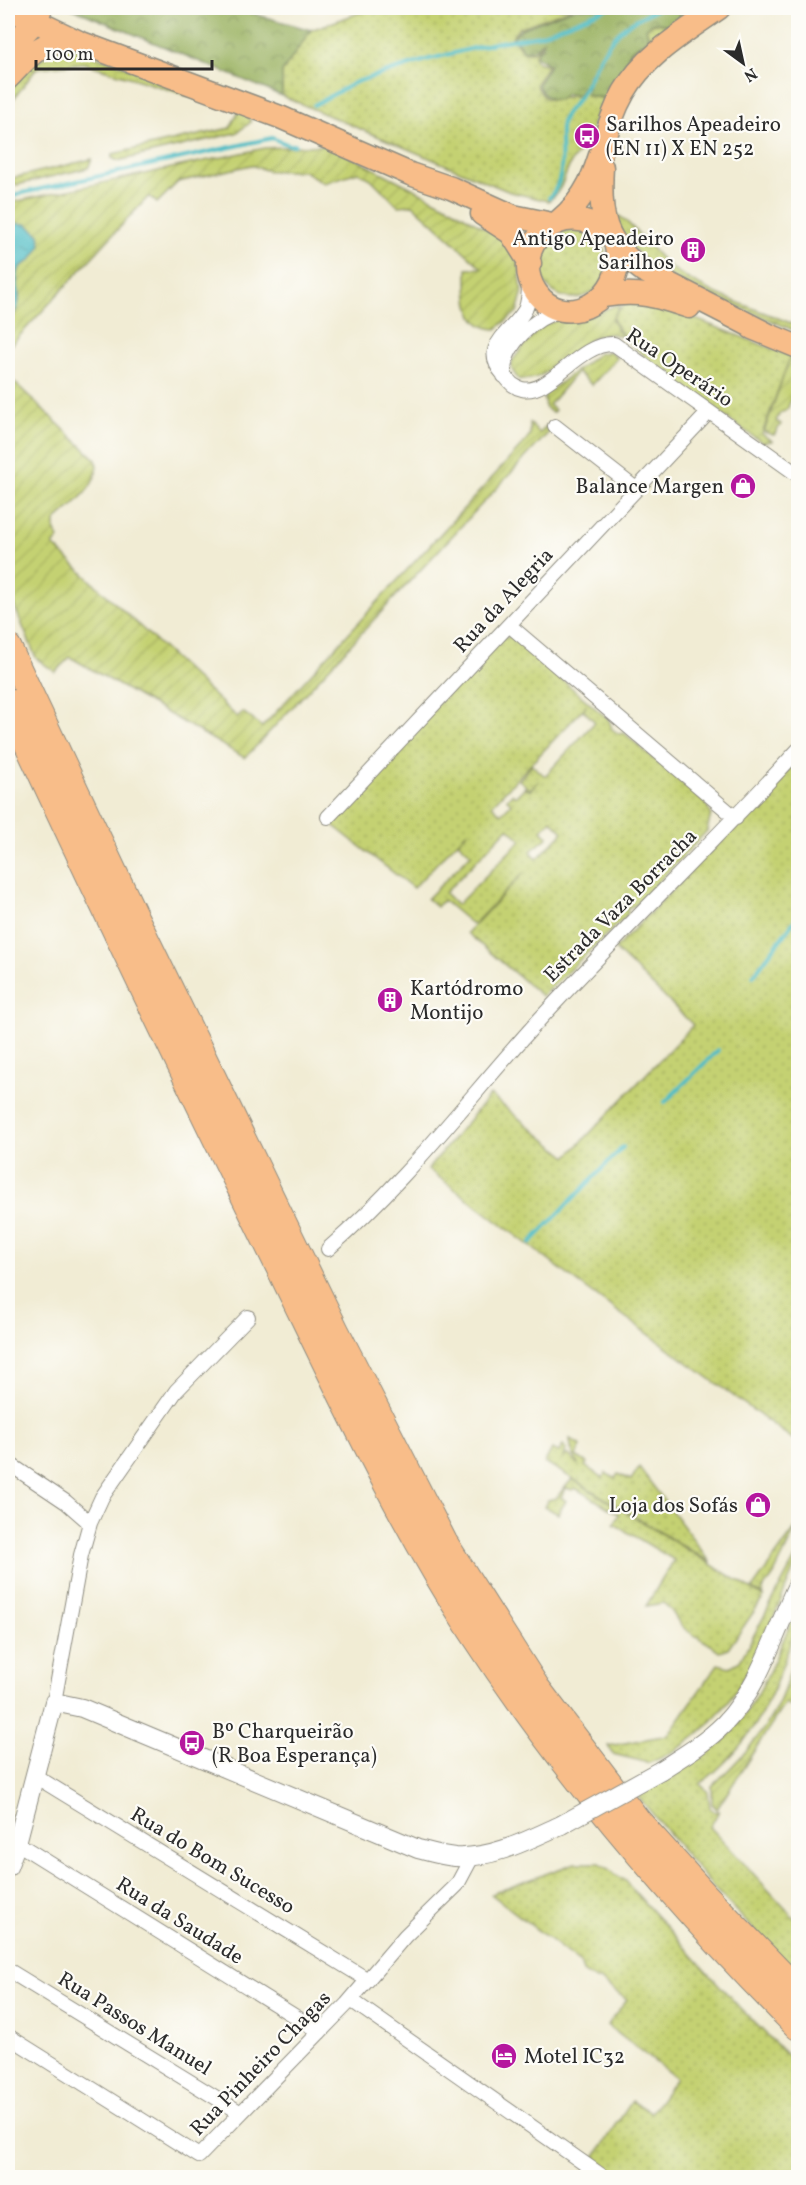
<svg xmlns="http://www.w3.org/2000/svg" width="806" height="2185" viewBox="0 0 806 2185" font-family="Vollkorn,serif">
  <defs>
    <pattern id="grass-dots" width="8" height="8" patternUnits="userSpaceOnUse" patternTransform="scale(1.5)"><rect width="8" height="8" fill="#c4d172"/><path d="M2 2h.1M6 6h.1" fill="none" stroke="#a9b463" stroke-width="1.8" stroke-linecap="round"/></pattern>
    <pattern id="forest-crowns" width="20" height="18" patternUnits="userSpaceOnUse" patternTransform="scale(1.5)"><rect width="20" height="18" fill="#9bb364"/><path d="M2 6a3 3 0 1 1 6 0M12 15a3 3 0 1 1 6 0" fill="none" stroke="#7f9253"/></pattern>
    <pattern id="garden-furrows" width="10" height="10" patternUnits="userSpaceOnUse" patternTransform="scale(1.5)"><rect width="10" height="10" fill="#c4d172"/><path d="M-1 1l2-2M0 10L10 0M9 11l2-2" fill="none" stroke="#a9b463"/></pattern>
    <pattern id="water-ripples" width="26" height="14" patternUnits="userSpaceOnUse" patternTransform="scale(1.5)"><rect width="26" height="14" fill="#4fbdc6"/><path d="M2 4q2-2 4 0t4 0M15 11q2-2 4 0t4 0" fill="none" stroke="#429aa1"/></pattern>
  </defs>
  <rect width="100%" height="100%" fill="#fdfcf7"/>
  <filter id="ink" filterUnits="userSpaceOnUse"><feTurbulence type="fractalNoise" baseFrequency=".0167" numOctaves="2"/><feDisplacementMap in="SourceGraphic" scale="12" xChannelSelector="R" yChannelSelector="G"/><feConvolveMatrix kernelMatrix="1 2 1 2 8 2 1 2 1" color-interpolation-filters="sRGB"/></filter>
  <filter id="wash" filterUnits="userSpaceOnUse"><feTurbulence type="fractalNoise" baseFrequency=".008" numOctaves="4" result="noise"/><feDisplacementMap in="SourceGraphic" scale="24" xChannelSelector="R" yChannelSelector="G"/><feGaussianBlur stdDeviation="1.35" result="paint"/><feColorMatrix in="noise" values="0 0 0 0 0 0 0 0 0 0 0 0 0 0 0 0 0 1.4 0 .05"/><feComposite in="paint" operator="in"/></filter>
  <g filter="url(#wash)">
    <rect width="100%" height="100%" fill="#f1ecd4"/>
    <path fill="url(#grass-dots)" stroke="#787e4e" stroke-width="1.5" fill-rule="evenodd" d="M373,8H573L519,28L512,37L523,52H534L543,42L534,57L537,62L548,65L536,84C547,111 558,95 577,96L589,81L587,96L605,99L611,96L632,51L646,42L649,36L646,29L653,23L675,26L681,20L679,8H701L610,97C595,108 594,122 589,138C587,147 577,153 572,161C564,174 563,192 548,201L510,192L282,96V72L311,30Z
      M66,46L208,95L205,101L84,63L37,68L8,106C7,70 38,61 66,46Z
      M239,110L249,116L251,122L236,133L118,161L112,158V154L230,128Z
      M92,159L88,168L8,187V179Z
      M611,212C625,214 654,253 668,265C704,294 756,308 798,326V332L685,284L649,264L627,243Z
      M539 264a34 34 0 1 1 68 0a34 34 0 1 1-68 0Z
      M627,302L665,307L798,359V363L789,360L762,434L772,441L763,443C737,425 610,342 613,315Z
      M511,636L609,720L612,729L619,734L624,733L706,804L711,814L707,831L636,905L627,908L628,914L542,996L467,933L523,873L473,925L443,900L437,907L427,899L471,854L458,842L468,831L413,888L326,820L500,638ZM587,705L583,710L595,722L545,776L532,765L519,780L530,789L539,781L530,791L525,787L515,797L512,794L507,799L511,804L501,814L492,805ZM551,820L563,832L537,859L531,851L548,837L542,830ZM508,828L521,840L457,905L445,893Z
      M798,760V1443L580,1284L428,1169L490,1095L567,1157L693,1025L615,949Z
      M570,1439L581,1446L576,1456L587,1463L585,1466L603,1478L605,1473L615,1478L618,1474L631,1480L639,1467L711,1563L545,1462L552,1449L559,1452L563,1445L566,1449L564,1458L568,1454L578,1465L571,1449Z
      M572,1479L764,1597L728,1649L719,1651C708,1642 696,1637 685,1629C675,1621 676,1612 663,1603L646,1606L674,1560L614,1524L619,1514L575,1488L572,1490L566,1488L561,1497L566,1501L558,1514L544,1506L548,1500L556,1498Z
      M798,1525L772,1578L762,1590L764,1596L752,1589Z
      M798,1553V1559C764,1638 737,1730 649,1763L613,1754L608,1746L668,1735L718,1664L730,1667L740,1661Z
      M798,1605C798,1623 792,1638 786,1655C768,1710 747,1748 700,1784L708,1792L710,1808L715,1812L719,1811L710,1827L798,1922V1976L713,1887L636,1794C661,1780 689,1767 712,1750C757,1714 776,1656 798,1605Z
      M575,1863H600L625,1881L741,2009L798,2066V2177H609L591,2163L632,2101L651,2113L676,2078L607,2025L627,2000L600,1980H595L583,1972L580,1963L491,1894Z"/>
    <path fill="url(#forest-crowns)" stroke="#636f48" stroke-width="1.5" d="M71,8H233L311,30L282,72V96Z
      M576,8H678L681,20L674,26L653,22L646,29L648,36L645,41L631,50L610,96L605,98L587,95V82L578,95L566,94L559,100C547,99 542,95 538,84L550,65L536,57L537,51L543,47L544,40L533,50L524,51L513,37L521,29Z"/>
    <path fill="url(#garden-furrows)" stroke="#787e4e" stroke-width="1.5" d="M328,145L449,207L502,238L519,264L522,294L517,312L496,329C464,328 467,293 467,269L482,268L413,205L398,206L371,179L358,172L324,183L304,171H268L251,165L178,182L157,203L149,196L8,348V203L265,148Z
      M621,303L612,319L617,330L629,341C587,311 559,387 518,379L512,370V361L539,327L558,320L589,316Z
      M610,351L617,358L592,385L577,372L549,405L555,410L552,413L545,407L544,395L598,354Z
      M789,360L798,363V388L795,389L787,410L780,413L776,421L781,424L774,435L764,432Z
      M8,376L96,460C102,485 72,505 55,521V532L59,538L53,545L237,717L243,712L262,727L526,441L530,435V423L539,433L546,426L551,430L245,758L70,657L55,672L36,658L8,591Z
      M798,1643V1692L795,1707L794,1709L785,1703L717,1809L712,1804V1786C737,1762 761,1738 777,1706C787,1687 792,1663 798,1643Z"/>
    <path fill="url(#water-ripples)" stroke="#3d7478" stroke-width="1.5" d="M8,223L26,224L39,234L41,245L31,260L20,267C11,288 30,298 8,321Z"/>
    <g fill="none" stroke-linecap="round" stroke-linejoin="round">
      <path stroke="#4fbdc6" stroke-width="4" d="M314,105L356,82L426,60L494,43L540,35L608,8
        M549,198C567,179 560,153 561,128C562,112 575,106 581,94C594,71 603,46 623,28C633,20 648,14 659,8
        M8,200L18,194L272,138L289,145H295
        M753,976L798,916
        M665,1102L718,1050
        M530,1243L623,1147"/>
    </g>
  </g>
  <g filter="url(#ink)">
    <g fill="none" stroke-linecap="round" stroke-linejoin="round">
      <g stroke="#8e8c80" stroke-width="16">
        <path id="minor" d="M529,283C529,292 529,302 525,310C512,333 478,346 504,375C510,382 513,387 522,389C549,396 579,342 614,344L798,475
          M504,376C502,345 535,317 562,310
          M555,426L636,489
          M509,625L736,818
          M328,817L709,412
          M328,1249C407,1181 470,1096 540,1019C624,928 714,842 798,750
          M8,1463L66,1502L90,1523
          M54,1702L81,1555L90,1523L102,1497L176,1391L248,1317
          M35,1776L368,1980
          M17,1843L320,2032
          M8,1970L241,2113
          M351,2000L605,2178
          M8,2036L199,2156L347,2004L405,1936L457,1885L473,1855"/>
      </g>
      <g stroke="#8e8c80" stroke-width="20">
        <path id="tertiary" d="M661,1770C683,1756 705,1743 724,1724C760,1687 776,1629 798,1583
          M8,1867L17,1843L54,1702L82,1708L418,1849C430,1852 443,1856 455,1857C492,1859 528,1840 561,1825"/>
      </g>
      <g stroke="#8e8c80" stroke-width="25">
        <path id="primary" d="M8,8L79,42L280,117L410,174L451,188L513,216L552,224
          M8,69L20,37L35,22L40,11
          M8,78C28,57 41,39 72,41
          M602,167C599,215 603,242 644,271L767,334
          M482,214L511,233L530,263
          M559,221C605,183 597,139 624,92C645,55 685,32 719,8
          M608,234C562,193 507,248 536,292C564,334 628,298 616,247
          M604,296C638,290 657,296 689,307
          M752,328L798,347"/>
      </g>
      <g stroke="#8e8c80" stroke-width="28">
        <path id="motorway" d="M8,647L136,919L335,1329L444,1542L537,1688L638,1821L704,1894L798,1991
          M8,702C93,886 181,1068 271,1251C334,1379 394,1511 471,1630C565,1775 677,1905 798,2027"/>
      </g>
      <use href="#minor" stroke="#fff" stroke-width="14"/>
      <use href="#tertiary" stroke="#fff" stroke-width="18"/>
      <use href="#primary" stroke="#f8bd89" stroke-width="22"/>
      <use href="#motorway" stroke="#f8bd89" stroke-width="26"/>
      <g stroke="#8e8c80" stroke-width="20" stroke-linecap="butt">
        <path id="tertiary-bridge" d="M561,1825L661,1770"/>
      </g>
      <use href="#tertiary-bridge" stroke="#fff" stroke-width="18"/>
    </g>
  </g>
  <defs>
    <g id="bus-disc" transform="scale(1.35)"><circle r="9.5" fill="#b5179e" stroke="#fdfcf7"/><path d="M-5-6H5V4H4V6H2V4H-2V6H-4V4H-5ZM-3.5-4V0h7V-4ZM-3.5 1.2v1.5H-2V1.2ZM2 1.2v1.5H3.5V1.2Z" fill="#fff"/></g>
    <g id="building-disc" transform="scale(1.35)"><circle r="9.5" fill="#b5179e" stroke="#fdfcf7"/><path d="M-4-6H4V6H1V3H-1V6H-4ZM-2.5-4.3h1.7v1.8h-1.7ZM.8-4.3h1.7v1.8H.8ZM-2.5-1h1.7V.8h-1.7ZM.8-1h1.7V.8H.8Z" fill="#fff"/></g>
    <g id="shop-disc" transform="scale(1.35)"><circle r="9.5" fill="#b5179e" stroke="#fdfcf7"/><path d="M-5-2.5h2.3a2.7 3.5 0 0 1 5.4 0H5L5.5 6h-11ZM-1.5-2.5h3a1.5 2.3 0 0 0-3 0Z" fill="#fff"/></g>
    <g id="hotel-disc" transform="scale(1.35)"><circle r="9.5" fill="#b5179e" stroke="#fdfcf7"/><path d="M-6-4.5h1.5V1H6V5H4.5V3h-9V5H-6ZM-4 0a1.8 1.8 0 1 1 3.6 0ZM.5 0V-2.5h3Q6-2.5 6 0Z" fill="#fff"/></g>
  </defs>
  <g fill-rule="evenodd">
    <use href="#bus-disc" x="587" y="136"/>
    <use href="#building-disc" x="693" y="250"/>
    <use href="#shop-disc" x="743" y="486"/>
    <use href="#building-disc" x="390" y="1000"/>
    <use href="#shop-disc" x="758" y="1505"/>
    <use href="#bus-disc" x="192" y="1743"/>
    <use href="#hotel-disc" x="504" y="2056"/>
  </g>
  <g text-anchor="middle" stroke-width="4.5" stroke-linejoin="round" paint-order="stroke">
    <g font-size="21" fill="#2b2b2b" stroke="#fdfcf7" text-anchor="start">
      <text x="606" y="131">Sarilhos Apeadeiro<tspan x="606" dy="24">(EN 11) X EN 252</tspan></text>
      <text x="674" y="245" text-anchor="end">Antigo Apeadeiro<tspan x="674" dy="24">Sarilhos</tspan></text>
      <text x="724" y="493" text-anchor="end">Balance Margen</text>
      <text x="410" y="995">Kartódromo<tspan x="410" dy="24">Montijo</tspan></text>
      <text x="738" y="1512" text-anchor="end">Loja dos Sofás</text>
      <text x="212" y="1738">Bº Charqueirão<tspan x="212" dy="24">(R Boa Esperança)</tspan></text>
      <text x="524" y="2063">Motel IC32</text>
    </g>
    <g font-size="21" fill="#2b2b2b" stroke="#fdfcf7">
      <text transform="translate(680 367) rotate(34)" y="7">Rua Operário</text>
      <text transform="translate(503 600) rotate(-47)" y="7">Rua da Alegria</text>
      <text transform="translate(620 905) rotate(-45)" y="7">Estrada Vaza Borracha</text>
      <text transform="translate(213 1860) rotate(31)" y="7">Rua do Bom Sucesso</text>
      <text transform="translate(180 1920) rotate(32)" y="7">Rua da Saudade</text>
      <text transform="translate(135 2023) rotate(32)" y="7">Rua Passos Manuel</text>
      <text transform="translate(260 2063) rotate(-46)" y="7">Rua Pinheiro Chagas</text>
    </g>
  </g>
  <rect width="806" height="2185" fill="none" stroke="#fdfcf7" stroke-width="30"/>
  <g transform="translate(743 63) rotate(147)" stroke="#fdfcf7" stroke-width="4.5" paint-order="stroke">
  <path d="M0-4.5L10 22L0 15L-10 22Z" fill="#2b2b2b"/>
  <text y="-9" font-size="16" font-weight="bold" text-anchor="middle" fill="#2b2b2b">N</text>
  </g>
  <path d="M36 60v9h176v-9" fill="none" stroke="#2b2b2b" stroke-width="3"/>
  <text x="45" y="60" font-size="18" fill="#2b2b2b" stroke="#fdfcf7" stroke-width="4.5" paint-order="stroke">100 m</text>
</svg>
